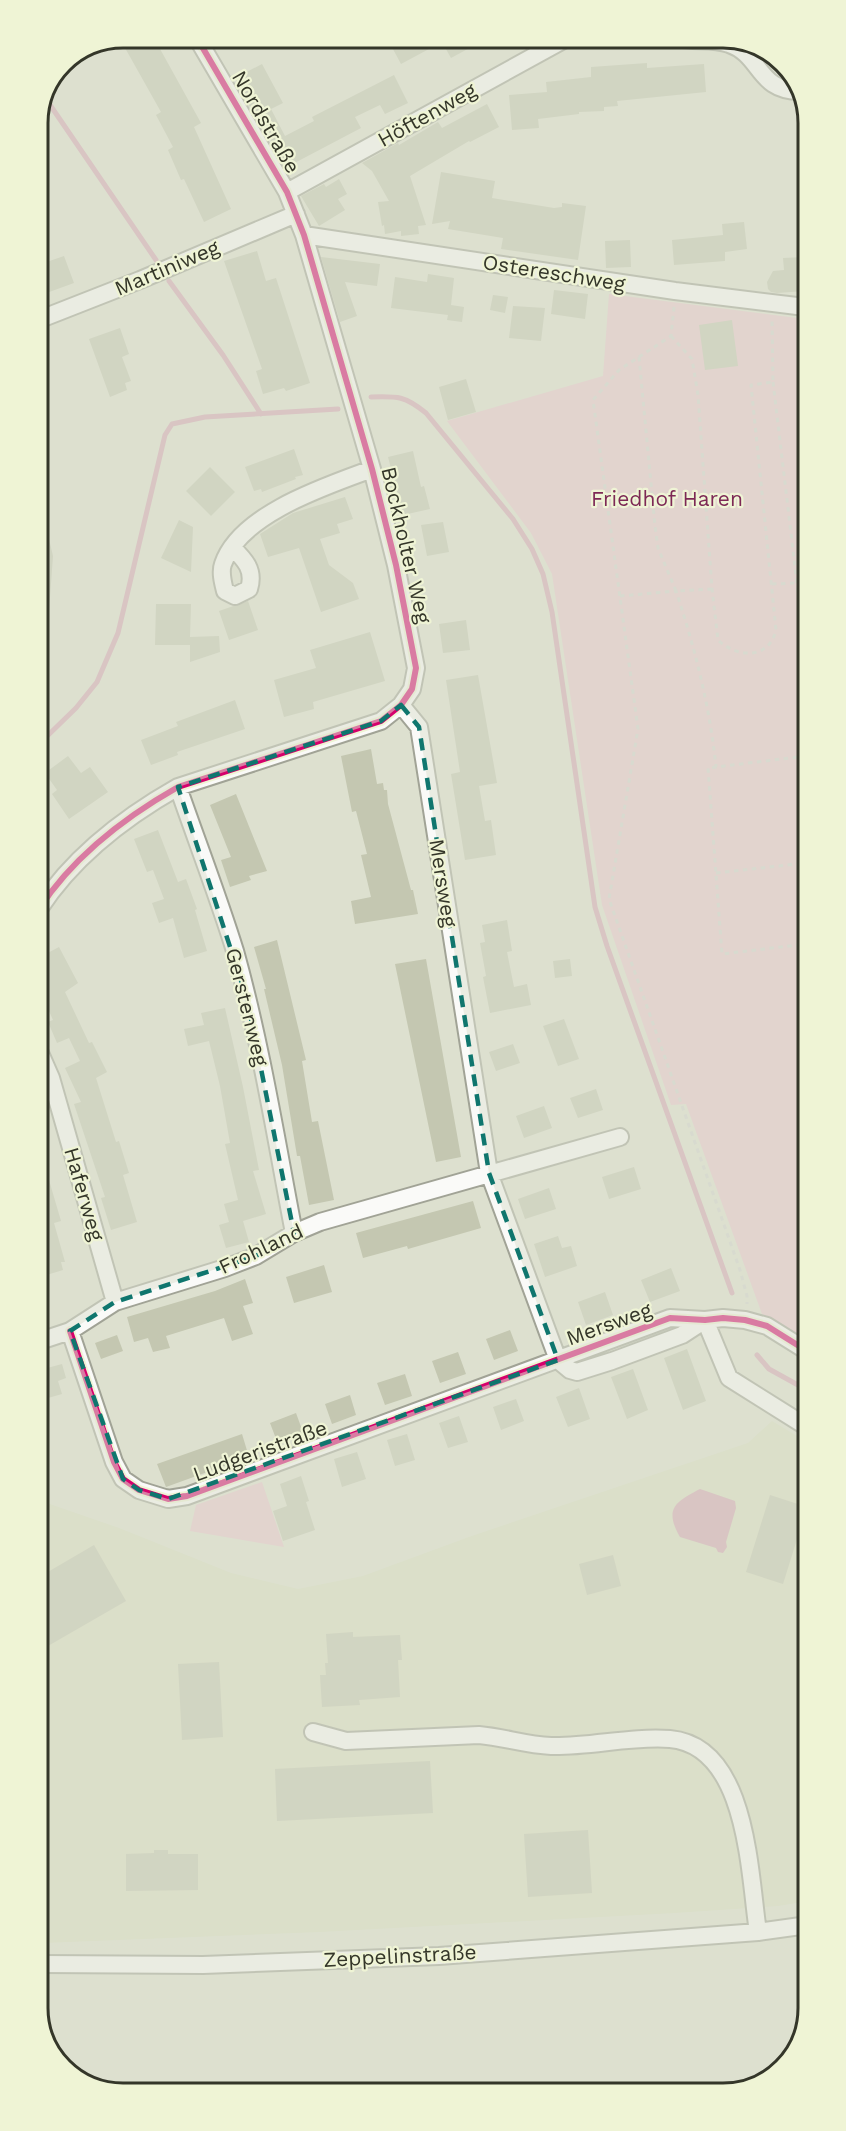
<svg xmlns="http://www.w3.org/2000/svg" width="846" height="2131" viewBox="0 0 846 2131" font-family="'Work Sans',sans-serif">
  <rect width="100%" height="100%" fill="#dde0cf"/>
  <path fill="#d9ddc0" d="M772,1421L807,1442L808,1901L778,1906L674,1913L319,1932L42,1943L41,1501L119,1528L231,1573L298,1589L363,1576L469,1537L748,1443Z"/>
  <path fill="#e9c5cd" d="M609,294L805,319L807,1340L762,1314L686,1104L671,1105L602,905L552,574L531,533L447,421L603,376Z
    M262,1482L284,1547L190,1531L196,1505Z"/>
  <path fill="#d5a4b4" d="M700,1489L735,1501L736,1508L726,1542L727,1547L723,1553L718,1552L716,1548L680,1537C664,1509 675,1502 700,1489Z"/>
  <g fill="none" stroke-linecap="round" stroke-linejoin="round">
    <path stroke="#d5a4b4" stroke-width="5" d="M46,99L156,260
      M169,281L223,355L261,414
      M371,397C398,396 405,396 426,413L513,519L532,549L543,574L552,612L595,907L607,946L732,1293
      M39,744L76,708L97,682L118,633L160,456L165,435L172,424L205,417L338,409
      M757,1355L769,1369L807,1390"/>
  </g>
  <path fill="#c4c7b1" d="M123,38H154L201,123L194,127L231,209L204,222L184,179L181,180L168,150L173,147L156,115L161,112L120,39Z
    M387,38H488L451,58L442,42L401,64Z
    M761,50L775,55L787,71L775,72L761,55Z
    M647,63V68L704,64L706,92L617,101L618,106L604,107V111L579,112V114L538,119L539,128L512,130L509,95L547,92L546,82L591,77V67Z
    M262,64L283,103L271,109L285,136L314,121L312,117L394,75L408,103L385,114L380,105L355,117L361,128L285,168L264,127L262,128L246,100L235,78Z
    M487,104L499,127L470,142L469,141L410,176L426,225L418,226L419,234L401,236V231L385,234L384,225L382,226L378,202L389,201L372,171L362,163L398,143L399,145L438,122L442,128Z
    M441,172L495,181L492,198L554,208L562,207V203L586,206L578,260L501,249L503,238L448,229L450,221L432,224Z
    M339,179L347,194L338,199L345,210L319,226L301,196L324,184L326,187Z
    M744,222L747,249L725,252V261L674,265L672,240L723,235L722,224Z
    M630,240L631,267L606,268L605,241Z
    M257,251L266,281L276,278L310,383L286,391L284,388L263,394L256,371L262,369L224,261Z
    M64,256L74,283L41,295L38,285V265Z
    M321,257L380,264L377,286L345,282L357,316L340,322Z
    M804,257L805,291L777,293L771,292L768,289L767,282L773,271L784,270L783,258Z
    M428,274L454,278L451,305L464,307L462,322L447,320L448,315L391,308L395,277L427,282Z
    M554,290L588,294L585,319L551,314Z
    M493,295L508,297L505,313L490,310Z
    M513,306L545,308L541,341L509,338Z
    M732,320L738,366L705,370L699,325Z
    M120,328L129,354L122,357L131,381L125,383L127,390L110,397L89,339Z
    M466,379L476,412L448,420L439,387Z
    M294,449L303,475L295,477L296,479L262,492L261,489L254,491L245,467Z
    M413,451L421,487L424,486L430,509L403,515L388,457Z
    M210,467L235,492L211,516L186,491Z
    M345,497L353,519L337,524L340,533L320,539L329,565L353,583L359,599L321,612L299,548L268,557L260,534L293,513Z
    M39,518H44L53,556L49,611L39,610Z
    M179,520L193,527L191,572L161,558Z
    M443,522L449,552L427,556L421,525Z
    M248,601L258,630L229,640L219,611Z
    M156,604H191L190,637L219,636L220,652L190,662V640V645H155Z
    M466,620L470,650L443,653L439,624Z
    M370,632L385,681L313,702L314,709L284,717L274,680L316,668L310,650Z
    M478,675L497,783L479,786L485,821L491,820L496,855L465,860L451,774L460,772L446,680Z
    M235,700L245,729L177,752L178,755L151,765L141,740L178,726L176,722Z
    M371,749L377,784L383,783L384,790H387L388,804L411,890H413L418,914L355,924L351,901L371,897L361,855L367,854L356,811L352,812L341,756Z
    M68,756L81,773L90,767L108,792L69,819L52,794L57,790L45,773Z
    M236,794L267,871L249,876L251,880L230,887L221,860L231,857L210,805Z
    M158,830L178,882L186,879L197,909L195,910L207,951L184,958L173,918L159,923L152,903L164,899L153,870L147,872L134,839Z
    M507,920L512,951L507,952L514,987L527,984L531,1005L490,1013L483,977L486,976L480,943L485,942L482,925Z
    M277,940L306,1060L302,1061L312,1122L318,1121L334,1200L309,1205L300,1156H297L282,1065L264,989H266L254,947Z
    M59,947L78,983L65,992L89,1043L92,1042L107,1072L96,1078L116,1142L119,1141L129,1173L123,1175L137,1222L111,1230L101,1198L105,1197L74,1104L81,1102L65,1068L80,1061L69,1038L57,1043L48,1022L53,1020L40,991V957Z
    M426,959L461,1157L436,1162L395,964Z
    M570,959L572,976L555,978L553,961Z
    M225,1008L243,1087L259,1170L253,1171L266,1214L243,1221L249,1242L226,1248L219,1225L229,1222L224,1204L238,1200L225,1144L230,1143L220,1086L209,1041L188,1046L184,1029L204,1025L201,1013Z
    M564,1019L579,1059L558,1066L543,1026Z
    M513,1044L520,1063L496,1071L489,1052Z
    M596,1089L603,1110L578,1118L570,1098Z
    M544,1106L552,1128L524,1138L516,1116Z
    M40,1163H44L61,1221L54,1223L65,1262H61L63,1270L40,1277Z
    M634,1167L641,1189L609,1199L602,1177Z
    M549,1188L556,1209L525,1219L518,1199Z
    M473,1201L481,1228L408,1249L407,1246L363,1258L356,1233Z
    M558,1236L562,1248L571,1246L577,1266L545,1277L534,1244Z
    M324,1265L332,1292L294,1303L286,1277Z
    M671,1268L680,1291L650,1302L641,1280Z
    M245,1279L253,1303L243,1306L253,1334L232,1341L224,1318L166,1336L170,1348L153,1352L148,1338L134,1342L127,1317L215,1291Z
    M605,1292L613,1315L586,1325L578,1302Z
    M510,1330L518,1351L494,1360L486,1339Z
    M117,1335L123,1351L101,1359L95,1343Z
    M687,1349L706,1401L683,1410L664,1358Z
    M458,1352L466,1374L440,1383L432,1361Z
    M62,1364L66,1378L58,1381L62,1394L41,1400L40,1370Z
    M633,1369L648,1410L627,1419L611,1377Z
    M405,1374L412,1396L385,1405L377,1383Z
    M579,1388L590,1419L568,1427L556,1397Z
    M350,1395L356,1415L332,1424L325,1404Z
    M516,1399L524,1421L501,1430L493,1407Z
    M296,1413L304,1435L278,1444L270,1423Z
    M459,1416L468,1442L448,1448L439,1423Z
    M242,1434L249,1457L166,1487L157,1464Z
    M407,1434L415,1460L395,1466L387,1440Z
    M357,1452L366,1479L342,1487L334,1459Z
    M301,1476L309,1501L306,1502L315,1530L283,1541L273,1511L287,1506L280,1484Z
    M770,1495L807,1507L783,1584L746,1572Z
    M94,1545L126,1601L41,1650V1576Z
    M613,1555L621,1586L587,1595L579,1564Z
    M353,1632V1637L400,1635L402,1660H398L400,1697L359,1700L360,1705L322,1707L320,1675H326L325,1663H328L326,1634Z
    M219,1662L223,1737L182,1740L178,1664Z
    M430,1761L433,1813L277,1821L275,1769Z
    M588,1830L592,1893L528,1897L524,1834Z
    M154,1850H168V1854H198V1890L126,1891V1854L154,1853Z"/>
  <g fill="none" stroke-linecap="round" stroke-linejoin="round">
    <g stroke="#a1a396" stroke-width="20">
      <path id="minor" d="M677,38C694,42 713,38 729,44C762,55 757,92 801,91
        M287,192L567,38
        M304,235L675,291L805,307
        M38,320L140,280L296,214
        M232,547C245,560 255,570 249,589L235,596L225,591C223,583 220,572 223,564C240,514 326,486 372,469
        M401,705L419,727L489,1173L558,1360L570,1370L577,1372L612,1361L682,1335L705,1320L729,1378L807,1427
        M178,787C197,842 218,896 235,951C261,1044 276,1139 294,1233
        M39,909C73,857 125,817 178,787L381,721L401,705L412,689L416,668L396,565L372,469L304,235L287,192L197,38
        M40,1053L51,1078L115,1302
        M70,1331L114,1462L123,1479L139,1490L168,1499L187,1496L670,1318L705,1320L723,1318L745,1320L767,1326L807,1351
        M40,1341L70,1331L115,1302L225,1268L256,1256L294,1233L320,1222L620,1137
        M313,1732L346,1741L479,1735C503,1737 526,1745 551,1746C591,1747 630,1736 670,1739C748,1746 749,1873 758,1932
        M42,1964L203,1965L439,1956L758,1932L808,1925"/>
    </g>
    <path stroke="#d2d3ce" stroke-width="3" stroke-dasharray="4.5 4.5" stroke-linecap="butt" d="M674,307L671,336L619,370L593,400L638,729L609,899L740,1270L747,1296V1304
      M671,336L692,359L698,395L712,589L718,640C737,658 769,660 776,630L751,385L773,382L772,318
      M639,357L655,526L658,548L676,591L712,589
      M773,382L805,651
      M772,584L797,583
      M620,596L676,591C695,648 710,708 716,767
      M806,756L708,768L722,954L806,944
      M716,873L806,863"/>
    <use href="#minor" stroke="#fafaf8" stroke-width="16"/>
    <g stroke="#eff4d5" stroke-width="10">
      <path id="cycleway" d="M39,909C73,857 125,817 178,787L381,721L401,705L412,689L416,668L396,565L372,469L304,235L287,192L197,38
        M70,1331L114,1462L123,1479L139,1490L168,1499L187,1496L670,1318L705,1320L723,1318L745,1320L767,1326L807,1351"/>
    </g>
    <use href="#cycleway" stroke="#d6006c" stroke-width="6"/>
  </g>
  <path d="M0 0H846V2131H0ZM401,705L419,727L489,1173L558,1360L168,1499L139,1490L123,1479L70,1331L115,1302L256,1256L294,1233L247,999L178,787L381,721Z" fill="#dde0cf" fill-opacity=".55" fill-rule="evenodd"/>
  <path fill="none" stroke="#0f766e" stroke-width="4.5" stroke-dasharray="12 8" stroke-linejoin="round" d="M401,705L419,727L489,1173L558,1360L168,1499L139,1490L123,1479L70,1331L115,1302L256,1256L294,1233L247,999L178,787L381,721Z"/>
  <g text-anchor="middle" stroke-width="4.5" stroke-linejoin="round" paint-order="stroke">
    <g font-size="21" fill="#343629" stroke="#eff4d5">
      <text transform="translate(427 115) rotate(-29)" y="7">Höftenweg</text>
      <text transform="translate(266 122) rotate(60)" y="7">Nordstraße</text>
      <text transform="translate(167 268) rotate(-23)" y="7">Martiniweg</text>
      <text transform="translate(554 273) rotate(9)" y="7">Ostereschweg</text>
      <text transform="translate(406 545) rotate(77)" y="7">Bockholter Weg</text>
      <text transform="translate(443 883) rotate(81)" y="7">Mersweg</text>
      <text transform="translate(247 1007) rotate(76)" y="7">Gerstenweg</text>
      <text transform="translate(84 1194) rotate(74)" y="7">Haferweg</text>
      <text transform="translate(261 1249) rotate(-25)" y="7">Frohland</text>
      <text transform="translate(609 1324) rotate(-20)" y="7">Mersweg</text>
      <text transform="translate(260 1451) rotate(-20)" y="7">Ludgeristraße</text>
      <text transform="translate(400 1956) rotate(-3)" y="7">Zeppelinstraße</text>
    </g>
    <g font-size="21" fill="#7d2955" stroke="#eff4d5">
      <text x="667" y="506">Friedhof Haren</text>
    </g>
  </g>
  <path d="M0 0H846V2131H0ZM123 48H723A75 75 0 0 1 798 123V2008A75 75 0 0 1 723 2083H123A75 75 0 0 1 48 2008V123A75 75 0 0 1 123 48Z" fill="#eff4d5" fill-rule="evenodd"/>
  <path fill="none" stroke="#343629" stroke-width="3" d="M123 48H723A75 75 0 0 1 798 123V2008A75 75 0 0 1 723 2083H123A75 75 0 0 1 48 2008V123A75 75 0 0 1 123 48Z"/>
</svg>
